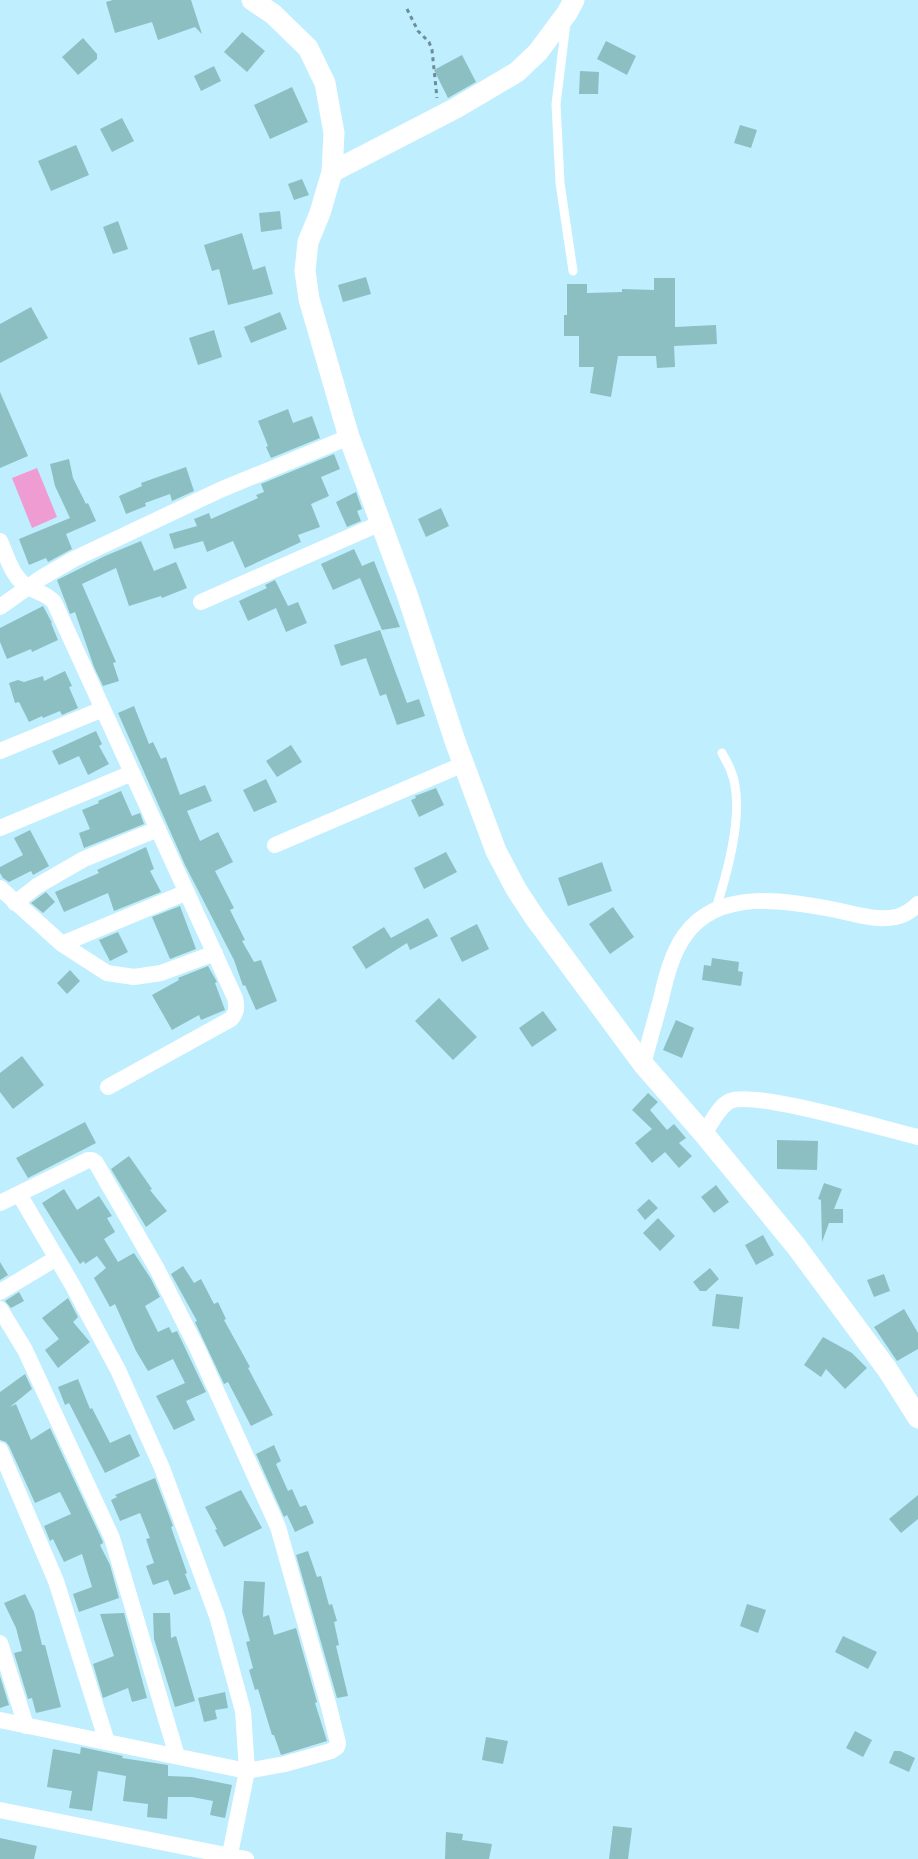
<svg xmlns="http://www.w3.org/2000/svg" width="918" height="1859" viewBox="0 0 918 1859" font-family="'DM Sans',sans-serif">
  <rect width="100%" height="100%" fill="#bfeefe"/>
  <path fill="#ef9cd2" d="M37,468L57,517L32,528L12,478Z"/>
  <path fill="#8cbfc2" d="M113,0H191L202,34L195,27L158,40L152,22L115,33L106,2Z
    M242,32L265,51L247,72L224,52Z
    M83,38L97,54V59L78,75L62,57Z
    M606,41L636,56L627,75L597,59Z
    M462,55L476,82L448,98L434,70Z
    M214,66L221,81L201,91L194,76Z
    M580,71L599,72L598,94H579Z
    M292,87L308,122L270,139L254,105Z
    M122,118L134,141L112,152L100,129Z
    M740,125L757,130L751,148L734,143Z
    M76,145L89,175L51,191L38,161Z
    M302,179L309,195L294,200L288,184Z
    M280,211L282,229L261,232L259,213Z
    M118,221L128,249L113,254L103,227Z
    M242,233L253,270L265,266L273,294L228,305L219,269L212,271L204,245Z
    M366,277L371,294L343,302L338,285Z
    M654,278H675V327L716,325L717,344L674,346L675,367L657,368L656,356H618L611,397L590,393L594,367H579V336H564V315H567V284H587V293L622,292V289L654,290Z
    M31,307L48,338L0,363V324Z
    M280,312L287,329L251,343L244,327Z
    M214,330L222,357L198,365L189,338Z
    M0,392L28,456L0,468Z
    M288,409L293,423L312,416L320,438L271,458L266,447L268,446L258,421Z
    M334,454L340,469L321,477L329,496L311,504L320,527L298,535L301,542L245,568L233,541L207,552L203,541L174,549L169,534L197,526L194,519L209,513L211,519L258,498L256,495L264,492L261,484Z
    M69,459L73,478L86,504L88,503L96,521L66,534L72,549L48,562L46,558L29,565L19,539L70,518L55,486L50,464Z
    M186,467L194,491L172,501L170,494L145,503L146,506L126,514L119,496L142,486L141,483Z
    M356,492L362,509L357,511L361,521L347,527L336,502Z
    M441,508L449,526L426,537L418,519Z
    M141,541L154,571L176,562L187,588L162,598L161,596L129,606L116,568L82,584L116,662L113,663L119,681L103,686L94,667L75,612L70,614L57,580L105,556Z
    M354,549L362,566L374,561L400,627L382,630L360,578L333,590L321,564Z
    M275,580L288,606L298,602L307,623L286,632L276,608L248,621L239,601L267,588L265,585Z
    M43,606L52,623H51L58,640L32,652L31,649L7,659L0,642V628Z
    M380,630L407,703L419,699L425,716L397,725L386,694L380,696L366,658L341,666L334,645Z
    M65,671L72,686L69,687L78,708L62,715L60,711L43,718L42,716L29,722L19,702L15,703L9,683L18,680L24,682L43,676L44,681Z
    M134,706L149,744L153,742L161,759L166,757L180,795L205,785L212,801L187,811L200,841L218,832L233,862L215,871L234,908L230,910L245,940L242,941L254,962L261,960L277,1001L256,1010L245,985L243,986L234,960L185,865L118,713Z
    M96,731L102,744L99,746L109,764L88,775L79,756L59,765L52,751Z
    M291,745L302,762L277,777L266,761Z
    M266,779L277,802L254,812L243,790Z
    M436,788L444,805L419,817L411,800L416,798L415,796Z
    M121,791L132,816L140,813L144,824L84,848L79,833L90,829L82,810L99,803L98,801Z
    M30,830L49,866L33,875L31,871L9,882L3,878L0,873V867L23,855L14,838Z
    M146,847L154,869L150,871L161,892L114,911L108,893L64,912L55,892L99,873L97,870Z
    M446,852L457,872L424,889L414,868Z
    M602,862L612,891L568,906L558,878Z
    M46,892L55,902L43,913L31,903Z
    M180,906L196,949L170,959L152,917Z
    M613,907L634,937L610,954L589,924Z
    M428,918L438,936L410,950L407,943L366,969L352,947L384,927L391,938Z
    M477,924L489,949L462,962L450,938Z
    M118,932L128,952L110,961L99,940Z
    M712,958L739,962L738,971L743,972L741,986L702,980L704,965L711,966Z
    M208,966L217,982L215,983L225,1010L201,1020L199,1015L172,1030L152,995L179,980L178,978Z
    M70,970L80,981L67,994L57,983Z
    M439,998L477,1037L453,1060L415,1021Z
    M543,1011L557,1030L532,1047L519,1028Z
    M676,1020L694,1028L682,1058L663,1050Z
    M22,1056L44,1085L13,1109L0,1092V1073Z
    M648,1093L658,1102L650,1110L667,1130L674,1124L686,1138L679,1143L692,1156L679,1168L665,1152L652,1163L635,1143L652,1129L632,1110Z
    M85,1122L96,1143L28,1178L16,1158Z
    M777,1140L818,1141L817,1170L777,1169Z
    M129,1156L152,1189L150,1190L167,1211L146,1227L111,1169Z
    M824,1183L842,1189L834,1209H843V1223H829L822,1242L821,1200L818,1199Z
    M716,1185L729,1202L714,1213L701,1197Z
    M64,1189L77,1210L99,1196L112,1216L107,1218L115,1232L104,1239L118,1262L134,1253L151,1279L160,1297L145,1306L158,1332L169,1327L172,1333L177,1331L206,1392L186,1401L195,1420L174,1430L156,1396L185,1383L173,1359L148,1371L136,1351L115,1304L110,1307L94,1278L106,1268L97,1256L85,1264L84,1261L80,1264L42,1203Z
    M649,1199L658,1208L645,1220L637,1210Z
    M658,1218L675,1236L660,1251L643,1233Z
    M763,1235L774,1255L756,1265L745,1245Z
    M0,1262L8,1275L0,1280Z
    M183,1266L194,1283L201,1279L214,1304L218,1302L226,1319L224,1320L250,1367L248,1368L273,1415L251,1426L228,1382L224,1384L195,1322L197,1321L171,1274Z
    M710,1268L719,1279L706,1291H700L693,1282Z
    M884,1274L890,1291L874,1297L867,1280Z
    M19,1292L24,1301L11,1308L5,1301Z
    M716,1294L743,1297L739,1329L712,1326Z
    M68,1298L78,1317L73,1322L90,1342L58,1368L45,1350L59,1339L42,1318Z
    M904,1309L918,1333V1349L897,1361L874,1327Z
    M823,1337L852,1353L867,1368L845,1389L826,1369L821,1377L804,1365Z
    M25,1374L32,1389L10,1407L16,1404L31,1440L50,1428L103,1542V1543L100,1545L110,1565L119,1598L79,1612L73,1594L92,1587L82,1554L64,1562L53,1539L50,1541L44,1526L71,1514L60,1492L35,1503L9,1446L6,1442L0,1440V1392Z
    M78,1379L90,1409L92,1408L110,1443L130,1434L140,1456L105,1473L69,1403L65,1405L58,1387Z
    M274,1445L281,1461L276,1464L288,1491L292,1489L300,1507L306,1505L314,1523L295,1532L287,1515L284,1517L256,1454Z
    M155,1478L173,1526L171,1527L187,1573L185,1574L191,1589L174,1595L168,1580L153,1585L146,1566L154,1563L146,1539L150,1538L140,1513L120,1521L111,1500L117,1497L115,1495Z
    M241,1490L262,1528L224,1547L215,1530L217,1529L205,1507Z
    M918,1495V1519L901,1533L889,1519Z
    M308,1551L317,1577L321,1576L329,1605L332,1604L337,1621L334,1622L339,1645L336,1646L348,1696L337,1698L296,1555Z
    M244,1581L265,1582L263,1617L269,1615L274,1635L296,1628L317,1702L315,1703L327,1741L281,1755L274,1735H272L258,1689L255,1690L249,1670L253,1668L246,1642L250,1641L242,1612Z
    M25,1594L34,1612L42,1645H45L61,1707L36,1713L32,1698L28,1699L14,1653L22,1651L16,1628L4,1603Z
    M747,1604L766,1610L758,1633L740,1626Z
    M124,1613L147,1698L132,1702L128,1688L103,1698L93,1664L114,1656L100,1614Z
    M153,1613H170L171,1638L176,1636L195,1701L175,1707L154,1639Z
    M843,1636L877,1652L868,1669L835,1652Z
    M0,1676L9,1705L0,1708Z
    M225,1692L228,1708L215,1710L217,1719L204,1722L198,1698Z
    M855,1731L872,1740L863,1757L846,1748Z
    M486,1737L508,1741L503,1764L482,1760Z
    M81,1747L123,1756L122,1758L168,1765V1776L192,1777L232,1785L225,1818L210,1815L213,1801L192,1797H168L167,1819L147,1817L148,1804L123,1801L126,1776L98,1771L92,1811L69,1808L72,1791L47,1787L53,1749L80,1754Z
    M894,1751H900L915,1758L909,1772L889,1763Z
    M613,1826L632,1828L628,1859H609Z
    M446,1832L463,1834L462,1840L492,1844L489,1859H445Z
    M0,1838L37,1846L34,1859H0Z"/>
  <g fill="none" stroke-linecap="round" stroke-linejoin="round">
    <path stroke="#6c8d98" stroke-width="3" stroke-dasharray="4 4" stroke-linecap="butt" d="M407,9L418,31L429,42L432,50L437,98"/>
    <path stroke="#fff" stroke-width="9" d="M566,23L556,104L560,183L573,271
      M716,908C728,871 746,808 731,771C729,765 725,759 722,753"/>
    <path stroke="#fff" stroke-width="16" d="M0,541C7,557 13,580 30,588C39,593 47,594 54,602L235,998C237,1007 237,1012 231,1019L108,1087
      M201,602L381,523
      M0,607L41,578L74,559L220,490L349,437
      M0,751L103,709
      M0,828L132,773
      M275,845L464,764
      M0,888L62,944L107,973L134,977L161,973L215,953
      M15,903L37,886L84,859L158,829
      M62,944L187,892
      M643,1064C649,1043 655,1021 661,999C666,977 672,953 685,935C718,888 787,900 836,910C855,914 876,921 896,917C905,915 912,910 918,904
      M704,1134C711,1124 718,1107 730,1101C755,1090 884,1129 918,1137
      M19,1194L73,1286L118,1370L162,1468L217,1616L243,1711L247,1771L229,1859
      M0,1203L88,1160H92L96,1163L157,1269L198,1350L278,1527L329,1707L338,1743L337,1747L331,1751L285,1764L247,1771L0,1720
      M0,1292L55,1259
      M0,1309L25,1350L112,1538L177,1756
      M0,1450L56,1581L107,1742
      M0,1643L26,1726
      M0,1810L246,1859"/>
    <path stroke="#fff" stroke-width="21" d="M252,0L273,14L308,48L325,83L334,133L332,172
      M574,0L567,13L538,52L517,72L456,108L332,172L320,213L308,242L305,271L309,299L349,437L407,594L455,741L496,851L516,889L535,918L643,1064L704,1134L796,1246L887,1369L918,1418"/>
  </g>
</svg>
